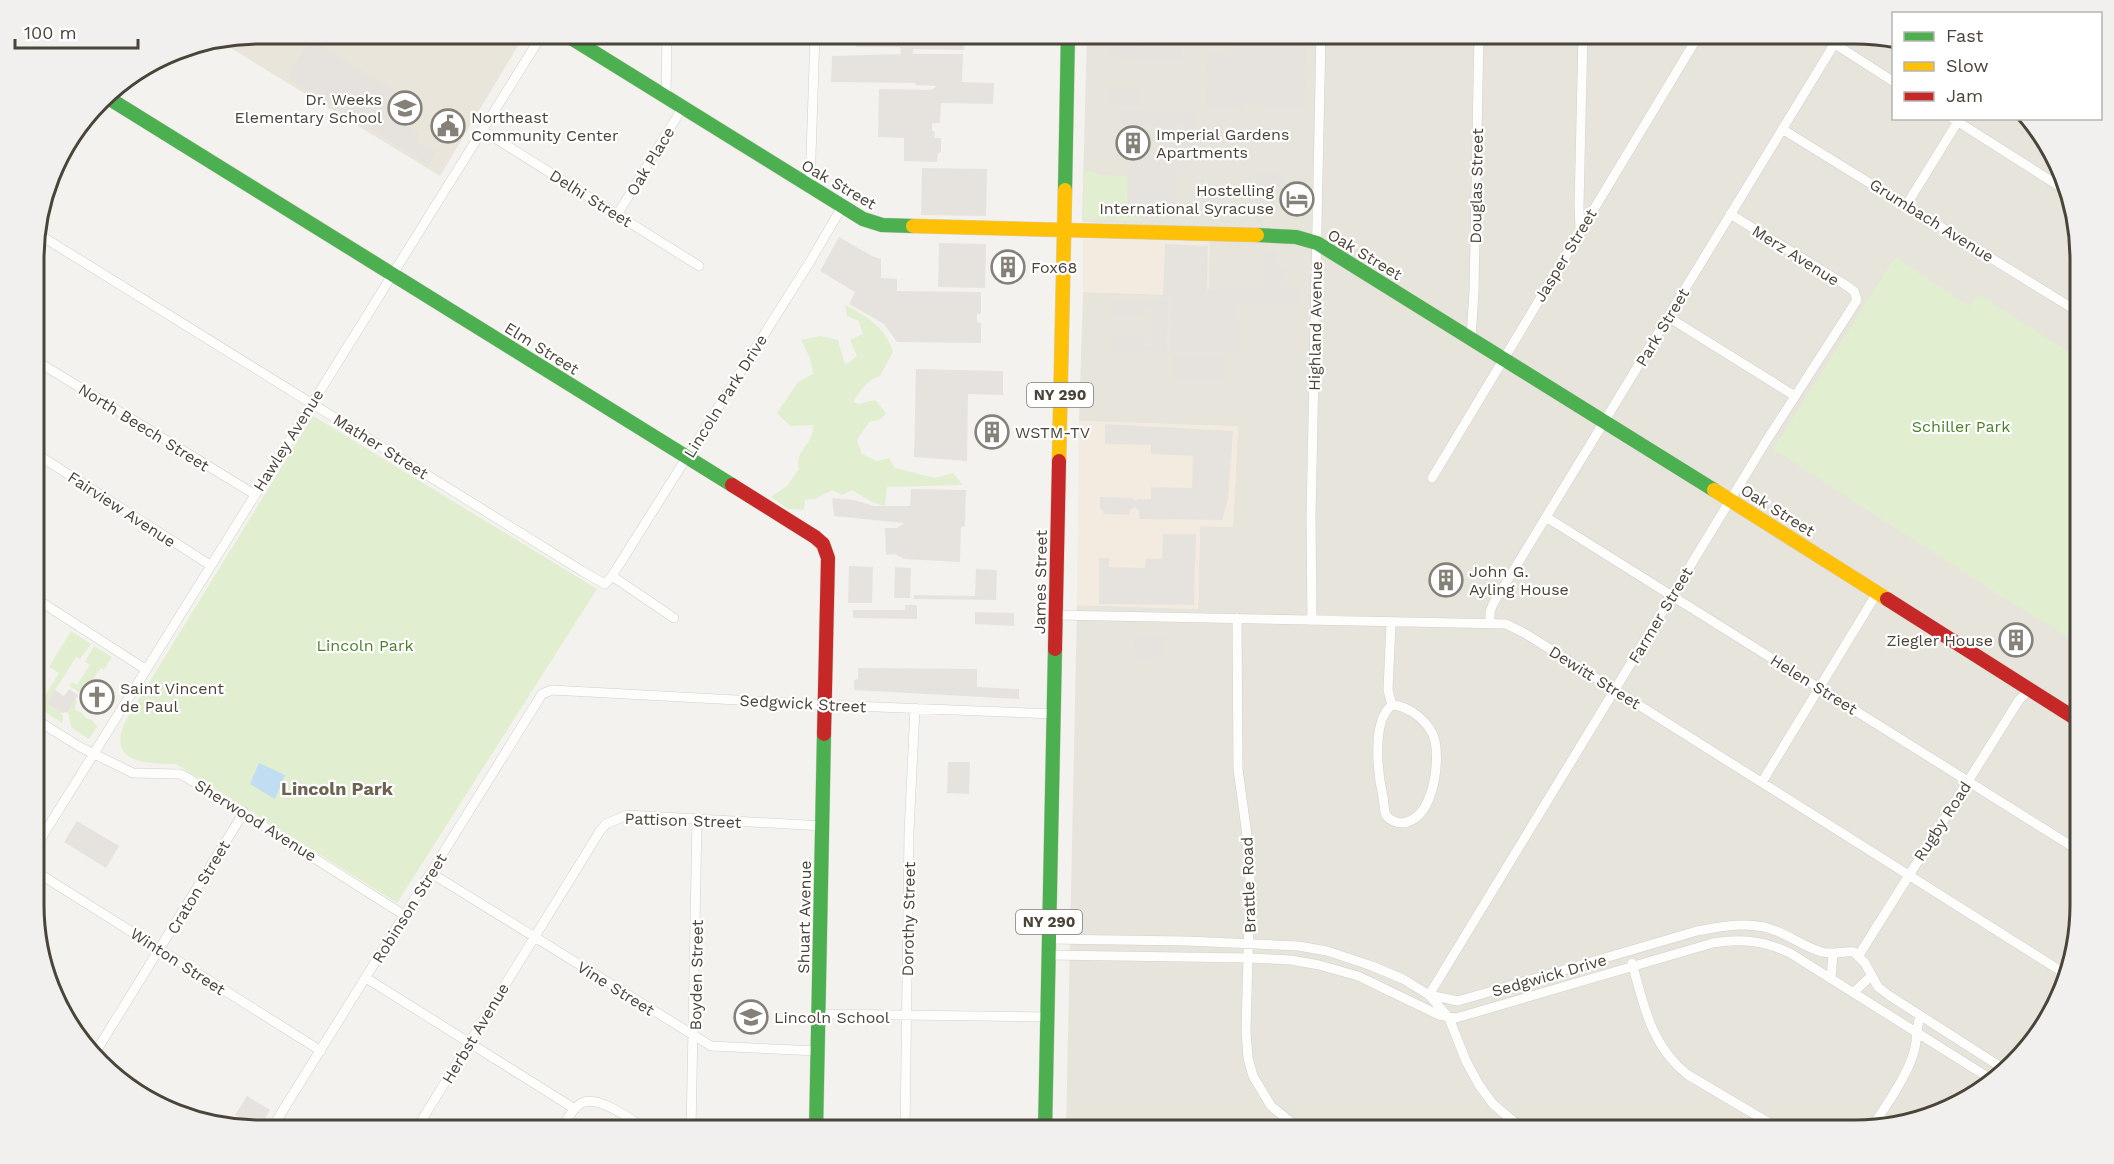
<svg xmlns="http://www.w3.org/2000/svg" width="2114" height="1164" viewBox="0 0 2114 1164" font-family="'Work Sans',sans-serif">
  <rect width="100%" height="100%" fill="#f4f2ee"/>
  <path fill="#e7e4dc" d="M1087,33H1855L1893,38L1894,118L2027,119L2043,134L2069,187L2080,244L2081,920L2051,1018L2015,1065L1968,1101L1870,1131H1066L1077,605L1198,609L1200,526L1233,527L1238,427L1079,421L1083,292L1208,296L1210,228L1082,222Z"/>
  <path fill="#f3ebdf" d="M1083,239L1210,240L1208,296L1083,292Z
    M1079,421L1238,426L1233,527L1200,526L1198,609L1077,605Z"/>
  <path fill="#eae5da" d="M259,33H525V34L440,176L219,41Z"/>
  <path fill="#e1eecf" d="M1085,170L1101,175L1128,176L1127,216L1141,217V221L1083,219Z
    M1895,257L1969,306L1978,294L2080,359L2081,645L2015,605L1773,449Z
    M845,305C866,316 886,327 893,352L880,376C866,381 861,390 853,402L859,404L875,400L886,413L881,419L869,422L857,440L862,454L877,461L889,458L895,468L935,478L953,473L963,485L887,487L885,506L872,502L852,490L842,495L833,490L815,499L805,500L804,510L788,509L771,497L787,486L799,469C794,455 807,448 811,436C813,433 813,429 813,425L790,426L777,413L798,382L813,374L810,358L801,340L820,336L838,340L845,365L857,356L850,340L863,334L859,321L847,316Z
    M313,416L597,589L397,903L176,764C146,764 105,763 126,720Z
    M71,631L91,644L80,659L76,657L47,703C55,709 66,712 62,723L38,707L59,673L49,667Z
    M94,646L112,657L104,669L101,668L83,694L69,686L72,682L77,685L90,665L85,662Z
    M75,700L77,702L75,707L76,711L81,712L87,719H91L97,727L89,739L71,727L68,712Z"/>
  <path fill="#e6e3df" d="M855,33H964V50L913,49V54H963L962,82L994,83L993,104L941,103L940,123H932V131L935,132L934,138H941V152L938,153L937,162L904,161V138L878,137L879,89L931,90L937,86L916,85L915,83L831,82L832,56L901,54L900,47H856Z
    M1340,33H1398L1397,42L1339,40Z
    M1229,37L1306,38L1305,109H1264V103H1244V110H1212L1206,105L1207,53H1229Z
    M311,39L398,93L387,112L419,133L417,141L436,152L428,165L287,77Z
    M1114,45L1180,48L1182,51V60L1109,58V49Z
    M1108,87L1141,88L1140,107L1113,106L1108,100Z
    M1121,110L1196,112L1195,127L1120,124Z
    M1162,127L1190,128L1189,168H1176L1174,218L1127,217L1128,153L1161,154Z
    M922,168L987,169L986,216L921,215Z
    M1256,173L1285,174L1284,191L1261,194L1262,223L1255,222Z
    M1204,194L1227,195L1226,222L1204,221Z
    M839,237L872,256L881,259V278L897,279V291L981,292V314H977V322L981,323V343L897,342L884,324L849,304L855,292L820,271Z
    M939,243L986,244L985,288L938,287Z
    M1165,244L1208,246L1207,289H1265V256L1270,252H1277V269H1284L1283,286L1299,287V306H1255V303H1236L1235,322L1240,323L1239,352H1170L1171,300L1168,297H1163Z
    M1112,299L1168,301L1166,352L1111,351V336L1144,337V346L1152,347L1153,308H1145V317L1112,316Z
    M1173,356L1225,357V380L1173,379Z
    M916,369L1003,371V395L968,394L967,461L914,457Z
    M1105,424L1233,431L1228,500L1222,520L1139,519V511L1135,507L1130,510L1129,515L1104,514L1100,507V497L1132,498L1135,501L1138,499H1151V487L1192,488L1193,456L1151,454V445L1105,444Z
    M911,489L966,490L965,526L961,527L960,562L904,559L895,554L886,555L885,528H897L904,523L834,516L832,498L854,500L874,506H910Z
    M1163,534H1196L1194,605L1099,604V558H1109V567L1145,568L1146,559H1162Z
    M849,566L873,567L872,603H848Z
    M895,567L911,568L910,598H894Z
    M976,569L997,570L996,600L914,599V595L975,596Z
    M905,605H917V619L853,618V610H905Z
    M975,612L1014,613V626L975,624Z
    M1134,636L1164,637L1163,655L1151,654V660H1138V650H1134Z
    M858,668L977,669V687L1019,689V699L854,690V680L858,679Z
    M69,689L78,695L68,712L62,713L47,703L55,690L64,696Z
    M948,762H970L969,794L947,793Z
    M77,821L119,846L106,868L64,842Z
    M247,1096L270,1110L259,1129L235,1115Z"/>
  <path fill="#c0ddf1" d="M259,763L285,775L275,799L250,784Z"/>
  <g fill="none" stroke-linecap="round" stroke-linejoin="round">
    <g stroke="#d2d0cb" stroke-width="10">
      <path id="street" d="M1835,44L1894,82
        M666,96L667,33
        M1952,118L2070,193
        M1782,129L2080,313
        M482,130L699,266
        M810,187L815,33
        M1907,204L1960,118
        M617,215L683,107
        M1580,229L1579,206L1583,33
        M35,232L582,571L605,584L612,576L811,260L842,207
        M1668,317L1795,396
        M1471,338L1474,292L1479,33
        M35,360L254,494
        M35,453L210,565
        M1432,478L1700,33
        M1546,517L2081,852
        M612,576L674,618
        M35,598L145,669
        M1055,615L1506,624L1526,634L2064,973
        M1237,618L1238,769L1246,828L1250,879L1246,1031L1248,1058L1253,1076L1271,1106L1302,1131
        M1312,620L1311,516L1321,33
        M1391,623L1388,690L1392,705C1371,721 1378,775 1383,797C1384,802 1384,811 1386,815C1389,820 1397,823 1402,823C1433,820 1440,765 1435,741C1431,723 1410,706 1392,705
        M1490,623V612L1493,604L1841,33
        M35,719L80,747L133,773L180,774L186,777L404,915
        M1762,782L1877,593
        M35,848L543,33
        M35,871L321,1051
        M431,873L711,1046L817,1051
        M1049,939L1186,941L1298,946L1327,951L1372,966L1403,979L1429,995L1458,1001L1697,931C1724,926 1753,920 1779,932C1793,938 1807,948 1822,952C1833,955 1843,951 1854,952L1865,963L1878,987L1890,996L2007,1071
        M1049,955L1249,958L1291,960L1319,965L1358,976L1439,1015L1456,1018L1713,943C1742,938 1764,941 1790,953L1994,1081
        M1859,955L2019,700L2030,690
        M1632,963C1644,1006 1651,1046 1688,1075L1783,1131
        M366,978L575,1109
        M1831,979L1833,954
        M1853,993L1871,976
        M818,1014L1047,1017
        M95,1053L244,812
        M1870,1130C1885,1107 1909,1074 1915,1048C1917,1037 1917,1026 1920,1015
        M270,1131L542,694L552,690L826,705L1054,714
        M415,1131L600,831L606,824L627,815L823,826
        M560,1131C566,1122 571,1110 580,1104C596,1092 634,1122 649,1131
        M691,1131L697,820
        M905,1131L909,832L915,708
        M1525,1131L1493,1104L1479,1085L1466,1061L1449,1018L1429,995L1765,443L1857,300L1854,291L1844,284L1730,214"/>
    </g>
    <g stroke="#d3cfc5" stroke-width="15">
      <path id="fast" d="M563,33L863,219L882,225L913,226
        M105,96L732,485
        M1065,190L1068,33
        M1257,235L1296,237L1317,243L1714,490
        M816,1131L824,734
        M1045,1131L1055,649"/>
    </g>
    <g stroke="#d3cfc5" stroke-width="15">
      <path id="slow" d="M913,226L1257,235
        M1059,461L1065,190
        M1714,490L1887,599"/>
    </g>
    <g stroke="#d3cfc5" stroke-width="15">
      <path id="jam" d="M732,485L815,537L823,544L828,558L824,734
        M1887,599L2081,722
        M1055,649L1059,461"/>
    </g>
    <use href="#street" stroke="#fdfdfc" stroke-width="9"/>
    <use href="#fast" stroke="#4caf50" stroke-width="14"/>
    <use href="#slow" stroke="#ffc107" stroke-width="14"/>
    <use href="#jam" stroke="#c62828" stroke-width="14"/>
  </g>
  <defs>
    <g id="school-ring" transform="scale(1.725)"><circle r="9.5" fill="#fff" stroke="#868178" stroke-width="1.5"/><path d="M0-5L7-2L0 1L-7-2ZM-4 1L0 2.5L4 1V4Q0 6-4 4Z" fill="#868178"/></g>
    <g id="civic-ring" transform="scale(1.725)"><circle r="9.5" fill="#fff" stroke="#868178" stroke-width="1.5"/><path d="M-.6-6.5H3V-4.5H.6V-3L4-1V1h2V6H-6V1h2V-1L-.6-3ZM-1.2 2.5V6h2.4V2.5Z" fill="#868178"/></g>
    <g id="building-ring" transform="scale(1.725)"><circle r="9.5" fill="#fff" stroke="#868178" stroke-width="1.5"/><path d="M-4-6H4V6H1V3H-1V6H-4ZM-2.5-4.3h1.7v1.8h-1.7ZM.8-4.3h1.7v1.8H.8ZM-2.5-1h1.7V.8h-1.7ZM.8-1h1.7V.8H.8Z" fill="#868178"/></g>
    <g id="hotel-ring" transform="scale(1.725)"><circle r="9.5" fill="#fff" stroke="#868178" stroke-width="1.5"/><path d="M-6-4.5h1.5V1H6V5H4.5V3h-9V5H-6ZM-4 0a1.8 1.8 0 1 1 3.6 0ZM.5 0V-2.5h3Q6-2.5 6 0Z" fill="#868178"/></g>
    <g id="church-ring" transform="scale(1.725)"><circle r="9.5" fill="#fff" stroke="#868178" stroke-width="1.5"/><path d="M-1.2-6h2.4v3.5h3.3v2.4h-3.3V6h-2.4V-.1h-3.3v-2.4h3.3Z" fill="#868178"/></g>
  </defs>
  <g fill-rule="evenodd">
    <use href="#school-ring" x="405" y="108"/>
    <use href="#civic-ring" x="448" y="126"/>
    <use href="#building-ring" x="1133" y="143"/>
    <use href="#hotel-ring" x="1297" y="199"/>
    <use href="#building-ring" x="1008" y="267"/>
    <use href="#building-ring" x="992" y="432"/>
    <use href="#building-ring" x="1446" y="580"/>
    <use href="#building-ring" x="2016" y="640"/>
    <use href="#church-ring" x="97" y="697"/>
    <use href="#school-ring" x="751" y="1017"/>
  </g>
  <g text-anchor="middle" stroke-width="4.5" stroke-linejoin="round" paint-order="stroke">
    <g fill="#fff" stroke="#817c74" stroke-width="1.5">
      <rect x="1027" y="383" width="66" height="24" rx="4.5"/>
      <rect x="1016" y="910" width="66" height="24" rx="4.5"/>
    </g>
    <g font-size="15" font-weight="bold" fill="#4b4439">
      <text x="1060" y="400">NY 290</text>
      <text x="1049" y="927">NY 290</text>
    </g>
    <g font-size="16" fill="#4b4439" stroke="#fff" text-anchor="start">
      <text x="382" y="105" text-anchor="end">Dr. Weeks<tspan x="382" dy="18">Elementary School</tspan></text>
      <text x="471" y="123">Northeast<tspan x="471" dy="18">Community Center</tspan></text>
      <text x="1156" y="140">Imperial Gardens<tspan x="1156" dy="18">Apartments</tspan></text>
      <text x="1274" y="196" text-anchor="end">Hostelling<tspan x="1274" dy="18">International Syracuse</tspan></text>
      <text x="1031" y="273">Fox68</text>
      <text x="1015" y="438">WSTM-TV</text>
      <text x="1469" y="577">John G.<tspan x="1469" dy="18">Ayling House</tspan></text>
      <text x="1993" y="646" text-anchor="end">Ziegler House</text>
      <text x="120" y="694">Saint Vincent<tspan x="120" dy="18">de Paul</tspan></text>
      <text x="774" y="1023">Lincoln School</text>
    </g>
    <g font-size="16" fill="#4b4439" stroke="#fff">
      <text transform="translate(650 161) rotate(-59)" y="6">Oak Place</text>
      <text transform="translate(839 184) rotate(30)" y="6">Oak Street</text>
      <text transform="translate(1476 186) rotate(-89)" y="6">Douglas Street</text>
      <text transform="translate(591 198) rotate(32)" y="6">Delhi Street</text>
      <text transform="translate(1932 220) rotate(32)" y="6">Grumbach Avenue</text>
      <text transform="translate(1365 254) rotate(31)" y="6">Oak Street</text>
      <text transform="translate(1565 255) rotate(-59)" y="6">Jasper Street</text>
      <text transform="translate(1796 255) rotate(32)" y="6">Merz Avenue</text>
      <text transform="translate(1315 326) rotate(-89)" y="6">Highland Avenue</text>
      <text transform="translate(1662 327) rotate(-59)" y="6">Park Street</text>
      <text transform="translate(542 348) rotate(32)" y="6">Elm Street</text>
      <text transform="translate(725 396) rotate(-58)" y="6">Lincoln Park Drive</text>
      <text transform="translate(144 427) rotate(32)" y="6">North Beech Street</text>
      <text transform="translate(288 440) rotate(-58)" y="6">Hawley Avenue</text>
      <text transform="translate(381 446) rotate(32)" y="6">Mather Street</text>
      <text transform="translate(122 509) rotate(33)" y="6">Fairview Avenue</text>
      <text transform="translate(1778 510) rotate(32)" y="6">Oak Street</text>
      <text transform="translate(1040 582) rotate(-89)" y="6">James Street</text>
      <text transform="translate(1660 615) rotate(-59)" y="6">Farmer Street</text>
      <text transform="translate(1595 677) rotate(32)" y="6">Dewitt Street</text>
      <text transform="translate(1814 684) rotate(32)" y="6">Helen Street</text>
      <text transform="translate(803 703) rotate(3)" y="6">Sedgwick Street</text>
      <text transform="translate(256 820) rotate(32)" y="6">Sherwood Avenue</text>
      <text transform="translate(683 820) rotate(2)" y="6">Pattison Street</text>
      <text transform="translate(1942 821) rotate(-57)" y="6">Rugby Road</text>
      <text transform="translate(1248 885) rotate(-92)" y="6">Brattle Road</text>
      <text transform="translate(198 887) rotate(-59)" y="6">Craton Street</text>
      <text transform="translate(409 908) rotate(-58)" y="6">Robinson Street</text>
      <text transform="translate(804 917) rotate(-89)" y="6">Shuart Avenue</text>
      <text transform="translate(908 919) rotate(-89)" y="6">Dorothy Street</text>
      <text transform="translate(178 961) rotate(33)" y="6">Winton Street</text>
      <text transform="translate(696 975) rotate(-89)" y="6">Boyden Street</text>
      <text transform="translate(1549 975) rotate(-16)" y="6">Sedgwick Drive</text>
      <text transform="translate(616 988) rotate(32)" y="6">Vine Street</text>
      <text transform="translate(475 1033) rotate(-59)" y="6">Herbst Avenue</text>
    </g>
    <g font-size="16" fill="#4a7f2a" stroke="#fff">
      <text x="1961" y="432">Schiller Park</text>
      <text x="365" y="651">Lincoln Park</text>
    </g>
    <g font-size="18" font-weight="bold" fill="#6e6250" stroke="#fff">
      <text x="337" y="795">Lincoln Park</text>
    </g>
  </g>
  <path d="M0 0H2114V1164H0ZM259 44H1855A215 215 0 0 1 2070 259V905A215 215 0 0 1 1855 1120H259A215 215 0 0 1 44 905V259A215 215 0 0 1 259 44Z" fill="#f1f0ef" fill-rule="evenodd"/>
  <path fill="none" stroke="#4b4439" stroke-width="3" d="M259 44H1855A215 215 0 0 1 2070 259V905A215 215 0 0 1 1855 1120H259A215 215 0 0 1 44 905V259A215 215 0 0 1 259 44Z"/>
  <rect x="1892" y="12" width="210" height="108" fill="#ffffff" stroke="#b7b4b0" stroke-width="1.5"/>
  <rect x="1904" y="32" width="30" height="9" fill="#4caf50" stroke="#b7b4b0" stroke-width="1.5"/>
  <text x="1946" y="42" font-size="18" fill="#4b4439">Fast</text>
  <rect x="1904" y="62" width="30" height="9" fill="#ffc107" stroke="#b7b4b0" stroke-width="1.5"/>
  <text x="1946" y="72" font-size="18" fill="#4b4439">Slow</text>
  <rect x="1904" y="92" width="30" height="9" fill="#c62828" stroke="#b7b4b0" stroke-width="1.5"/>
  <text x="1946" y="102" font-size="18" fill="#4b4439">Jam</text>
  <path d="M15 39v9h123v-9" fill="none" stroke="#4b4439" stroke-width="3"/>
  <text x="24" y="39" font-size="18" fill="#4b4439" stroke="#ffffff" stroke-width="4.5" paint-order="stroke">100 m</text>
</svg>
